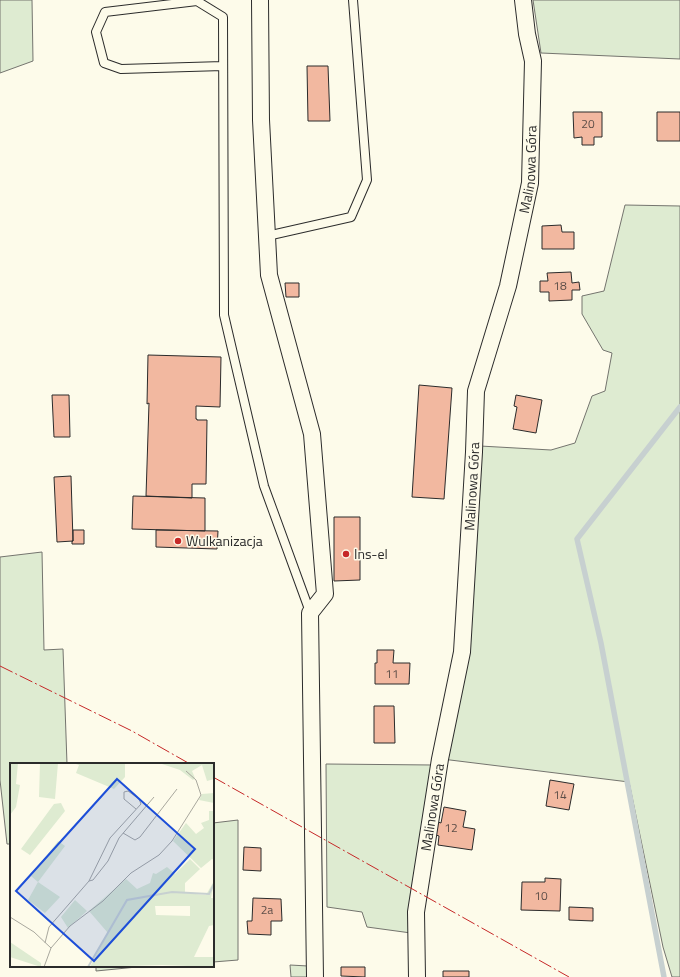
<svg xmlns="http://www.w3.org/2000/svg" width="680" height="977" viewBox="0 0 680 977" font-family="'Titillium Web',sans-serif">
  <rect width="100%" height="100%" fill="#fdfbea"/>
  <path fill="#deebd1" stroke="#74746e" d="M0,0H32L33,61L0,73Z
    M533,0H680V59L541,53Z
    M625,205L680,206V977H672L663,947L629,782L442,759L480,446L551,450L575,443L592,396L605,391L612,353L603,350L582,314V296L604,291Z
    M42,552L44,650L63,649L67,764H11V844H7L0,780V557Z
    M326,764L433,765L411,933L367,927L362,912L327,907Z
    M238,820V960L213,962V823Z
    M290,965L308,966V977H291Z
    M96,966H147L96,971Z"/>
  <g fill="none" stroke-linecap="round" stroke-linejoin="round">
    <path stroke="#c7d0d0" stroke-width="5.5" d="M664,977L601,643L577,539L680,407"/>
  </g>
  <path fill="#f2b8a0" stroke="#2b2b2b" d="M307,66H328L330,121H308Z
    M573,112H602V137H594V145H582V137L574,138Z
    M657,112H680V141H657Z
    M561,225L562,232H574V249H542V226Z
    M571,272L572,283L579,282L580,290H572V300L549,301V292H540V281H548L547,273Z
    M285,283H299V297H286Z
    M148,355L221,357L220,407L196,406V419H197V420H207L206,484H192V498L146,496L149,403L147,404Z
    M419,385L452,388L444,499L412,497Z
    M52,395H69L70,437H54Z
    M516,395L542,400L536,433L513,429L517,407L514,406Z
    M71,476L73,541L57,542L54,477Z
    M133,496L205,498V531L132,529Z
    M334,517H360V580L334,581Z
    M73,530H84V544H72V541H73Z
    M156,530L218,531L217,549L156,547Z
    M377,650H394L393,663H410L409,684H375V663H377Z
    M374,706H394L395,743H374Z
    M550,780L574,784L569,810L546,806Z
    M444,807L466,811L463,827L475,829L472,850L438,845L439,836L433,834L435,821L441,823Z
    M244,847L261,848V871L243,870Z
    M545,878L561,879L560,911L521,910L522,882H545Z
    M253,898L281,899L282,921H271V935L248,934L247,921H252Z
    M569,907L593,908V921L569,920Z
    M341,967H365V977L341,976Z
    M443,971H469V977H443Z"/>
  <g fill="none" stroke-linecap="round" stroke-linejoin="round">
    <g stroke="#2b2b2b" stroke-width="10">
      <path id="lane" d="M223,66L121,69L104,63L96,32L105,12L197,1L223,17L224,315L264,486L310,612
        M267,236L351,217L367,180L353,0"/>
    </g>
    <g stroke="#2b2b2b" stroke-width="18">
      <g id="street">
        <path d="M260,0L261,120L269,275L312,434L325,594L310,613L315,977"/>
        <path id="s1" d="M417,977L416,912L440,759L462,652L474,452L476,391L508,286L530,183L533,61L527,34L523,0"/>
      </g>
    </g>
    <use href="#lane" stroke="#fdfbea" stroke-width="8"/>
    <use href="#street" stroke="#fdfbea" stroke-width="16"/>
    <path stroke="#c62828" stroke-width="1" stroke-dasharray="14 3 2 3" stroke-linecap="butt" d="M0,666L132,731L190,764
      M213,777L569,977"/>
  </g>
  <g fill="#c62828" stroke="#fdfbea" stroke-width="1.5">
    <circle cx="178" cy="541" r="4"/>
    <circle cx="346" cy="554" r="4"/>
  </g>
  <g text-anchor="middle" stroke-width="3" stroke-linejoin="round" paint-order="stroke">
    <g font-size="12" fill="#5d4e48">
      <text x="588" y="128">20</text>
      <text x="560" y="290">18</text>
      <text x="392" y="678">11</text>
      <text x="560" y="799">14</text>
      <text x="451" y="832">12</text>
      <text x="541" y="900">10</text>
      <text x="267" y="914">2a</text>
    </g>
    <g font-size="14" fill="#2b2b2b" stroke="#fdfbea">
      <text dy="5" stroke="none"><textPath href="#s1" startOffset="819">Malinowa Góra</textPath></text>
      <text dy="5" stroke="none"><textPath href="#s1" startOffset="495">Malinowa Góra</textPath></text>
      <text dy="5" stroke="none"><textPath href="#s1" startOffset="171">Malinowa Góra</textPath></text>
    </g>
    <g font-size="14" fill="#2b2b2b" stroke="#fdfbea" text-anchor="start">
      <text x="186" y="546">Wulkanizacja</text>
      <text x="354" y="559">Ins-el</text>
    </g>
  </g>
  <g transform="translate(10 763)">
    <rect width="204" height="204" fill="#fdfbea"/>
    <path d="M0,0H8L6,21L10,22L6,44L0,52ZM30,0H48L45,36L29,34ZM63,0H115V14L104,26L66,10L69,2ZM149,0H204V16L197,18L192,2L182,8L185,15L183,17L170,7ZM204,30V40L189,37L192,31ZM51,40L55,48L20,92L11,86L44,41ZM199,48H204V97L202,96L191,105L163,78L176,60L186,71L194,65L191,60L199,57ZM48,78L55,83L28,119L50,134L35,150L18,137L28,119L21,113ZM180,96L190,106L175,120V130L196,132L204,118L201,135H204V162L199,163L184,194H204V204L152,202L80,204L98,170L79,148L116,116L127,126L140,120L143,110L146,111L157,104L165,111ZM145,143H180V153L146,152ZM65,137L77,148L58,165L51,154ZM0,179L31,200V204L0,194Z" fill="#deebd1" fill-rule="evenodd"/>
    <path fill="none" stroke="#c7d0d0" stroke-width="2" d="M78,204L117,137L162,129L199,131L204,121"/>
    <path fill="none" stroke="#a9a89e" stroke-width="1" d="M113,70L125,77L130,74L167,26M79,118L100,75L131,41L129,36L118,28L114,29V36L126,46M0,154L24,169L41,185M35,180L39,164L79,118L83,117L98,98L109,75L144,34M34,204L41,185L60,163L93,138L121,110L149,92L162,78L191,32L186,17L176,8"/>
    <path fill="#1d4ed8" fill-opacity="0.15" stroke="#1d4ed8" stroke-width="2" d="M107,16L185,86L84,198L6,128Z"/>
    <rect width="204" height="204" fill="none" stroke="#2b2b2b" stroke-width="2"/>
  </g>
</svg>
